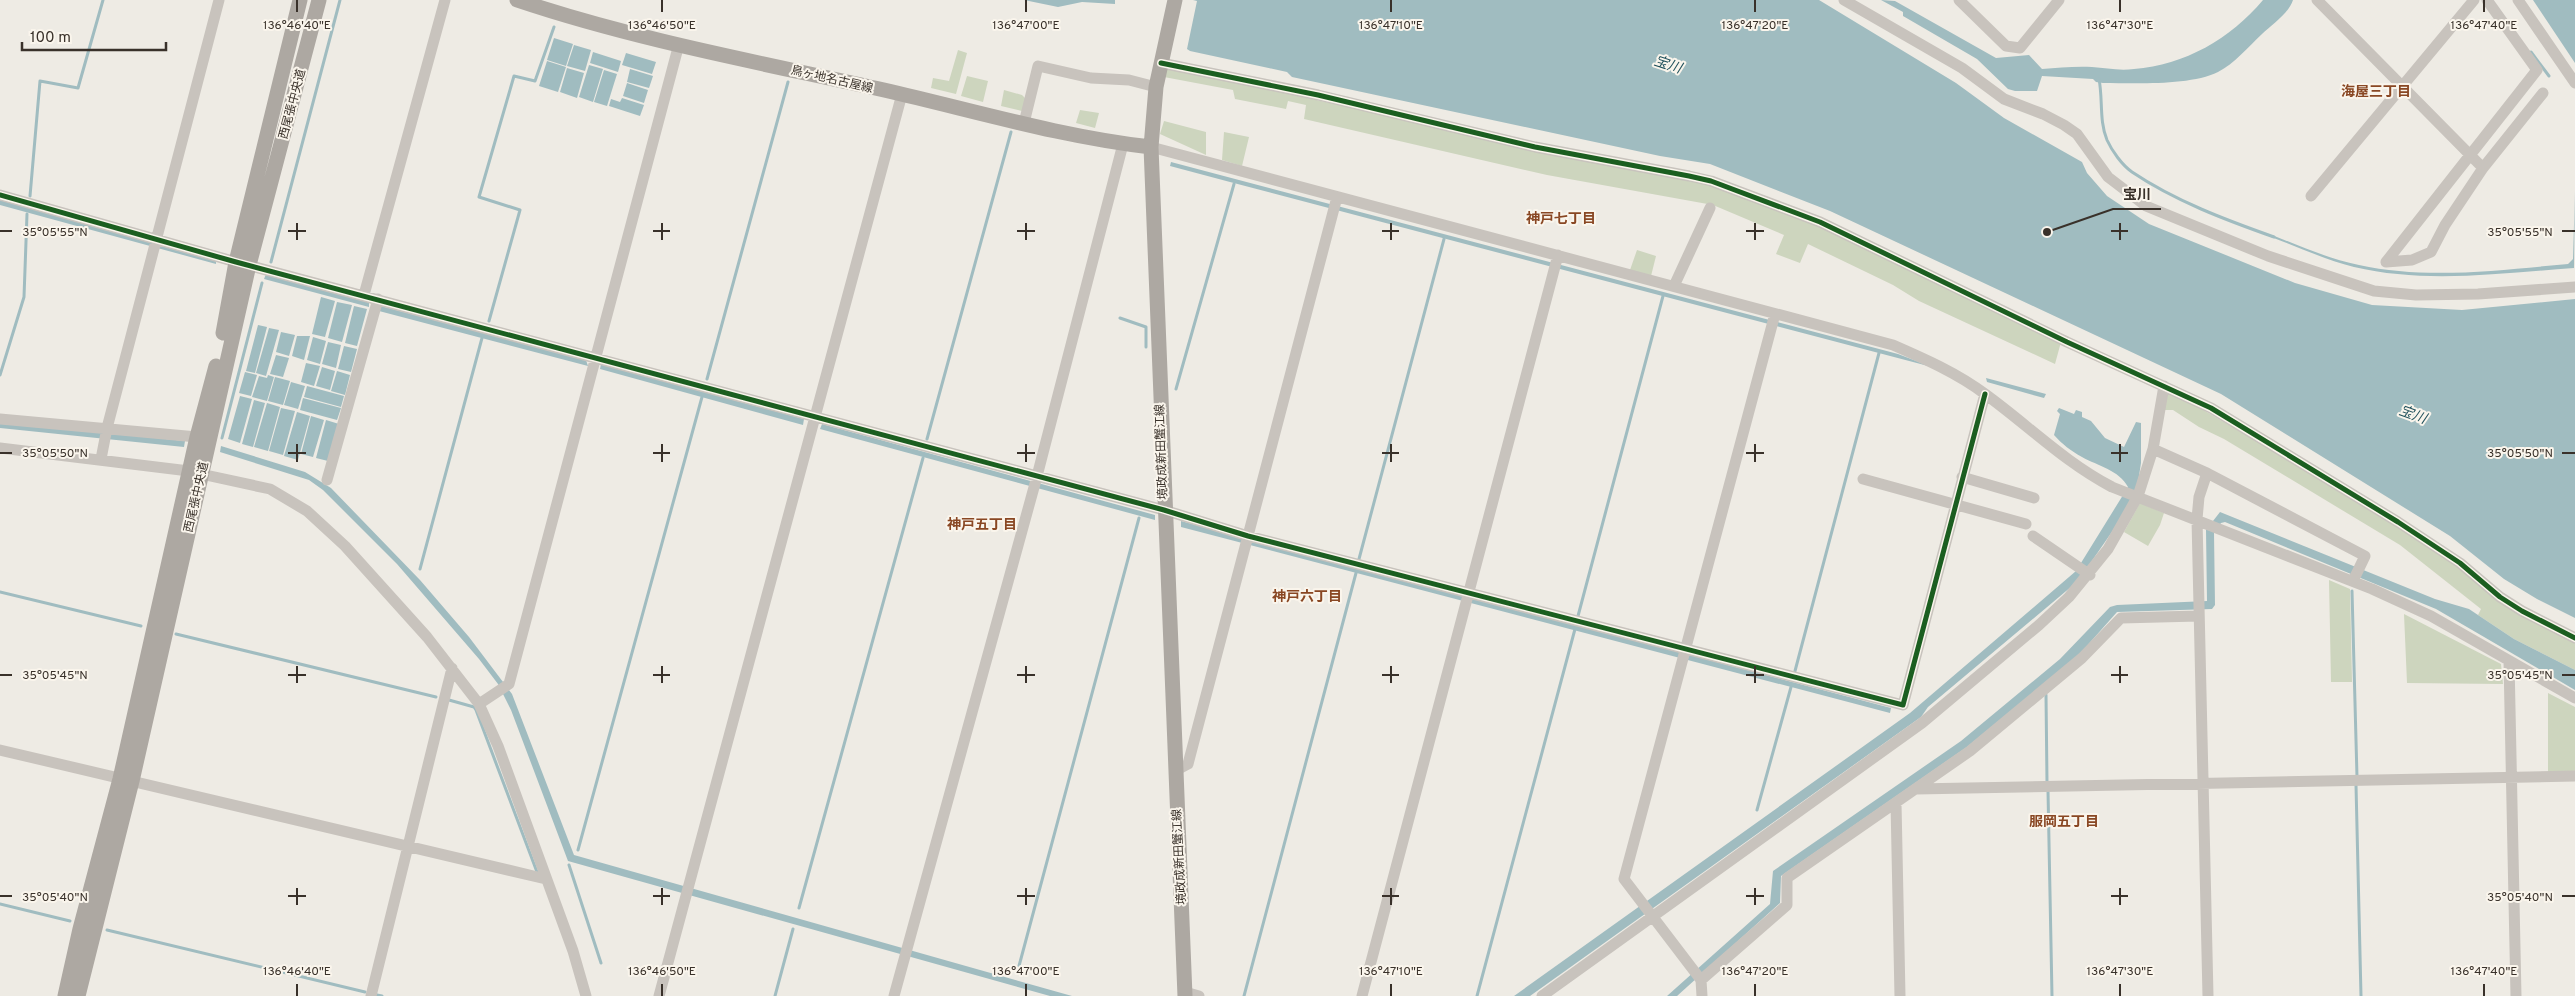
<svg xmlns="http://www.w3.org/2000/svg" width="2575" height="996" viewBox="0 0 2575 996" font-family="Overpass,'Noto Sans JP',sans-serif">
  <rect width="100%" height="100%" fill="#eeebe4"/>
  <path fill="#cdd5be" d="M958,50L967,53L956,94L931,88L933,78L949,81Z
    M1165,70H1177L1710,185L1849,238L2061,342L2055,364L1919,301L1893,285L1808,244L1800,263L1776,254L1784,235L1713,205L1547,175L1304,119L1306,105L1288,101L1286,109L1235,99L1233,90L1164,77Z
    M967,76L988,81L983,102L961,96Z
    M1004,90L1022,95L1026,99L1022,111L1001,106Z
    M1080,110L1099,113L1095,128L1076,123Z
    M1164,121L1206,132V155L1160,134Z
    M1224,132L1249,137L1242,166L1222,160Z
    M1637,250L1656,256L1651,276L1630,270Z
    M2170,394L2188,401L2360,502L2575,642V670L2514,639L2478,615L2481,609L2400,545L2224,439L2199,427L2173,410H2164L2167,395Z
    M2140,503L2164,513L2160,525L2148,546L2124,532Z
    M2329,580L2350,589L2352,682H2331Z
    M2404,614L2501,664L2503,684L2407,683Z
    M2548,693L2575,707V771L2548,772Z"/>
  <path fill="#a0bcc0" d="M1024,0H1115V4L1082,2L1058,7Z
    M1193,0H1819L1956,83L2004,118L2082,162L2087,173L2107,196L2149,224L2295,283L2372,305L2462,310L2575,299V618L2537,599L2504,579L2450,536L2221,394L1830,211L1710,164L1660,156L1292,77L1287,72L1190,51L1187,49L1197,1Z
    M1881,0L1895,1L1996,58L2029,55L2042,69C2058,68 2075,66 2092,67C2106,68 2119,71 2134,69C2185,65 2230,39 2263,0H2293C2289,13 2272,25 2262,34C2249,46 2234,64 2218,72C2190,86 2134,83 2103,83L2096,82L2093,79L2042,76L2037,91H2015L2008,89L1977,59L1903,16V12Z
    M2533,0H2575V63Z
    M554,38L573,44L566,66L547,60Z
    M574,45L591,50L585,71L567,66Z
    M593,52L621,61L618,72L590,63Z
    M626,53L656,62L652,74L622,65Z
    M547,61L566,67L558,92L539,86Z
    M589,65L603,69L593,102L579,97Z
    M567,68L584,73L577,98L560,92Z
    M630,69L653,76L649,88L627,82Z
    M604,70L617,74L607,106L594,102Z
    M627,83L648,90L644,103L623,96Z
    M622,98L644,105L640,116L609,106L611,99L620,102Z
    M1171,162L1898,354L1932,367L1230,182L1170,166Z
    M2575,191L2574,268C2501,273 2426,284 2354,267C2326,260 2298,247 2271,237L2272,235C2300,246 2329,259 2359,265C2427,280 2500,270 2568,264L2573,259Z
    M0,200L216,259V264L0,205Z
    M266,274L369,302V307L264,279Z
    M321,297L335,301L325,337L312,334Z
    M337,302L352,305L342,342L328,338Z
    M354,306L367,309L357,346L345,343Z
    M381,306L586,360L588,366L379,311Z
    M258,325L267,327L255,373L246,371Z
    M269,328L279,330L266,376L256,373Z
    M281,332L295,335L289,356L276,352Z
    M297,336H310L304,360L292,356Z
    M313,337L326,341L320,364L307,360Z
    M328,342L341,345L336,368L322,364Z
    M344,346L357,349L351,372L338,369Z
    M276,355L289,358L283,377L270,374Z
    M306,363L320,366L314,386L301,382Z
    M601,364L804,419L803,425L600,369Z
    M322,367L335,371L330,390L316,386Z
    M337,371L350,375L345,395L331,391Z
    M245,372L257,375L251,396L239,393Z
    M268,375L274,377L267,401L252,397L259,376L267,378Z
    M275,377L290,381L283,405L268,401Z
    M1986,378L2046,394L2044,398L1987,382Z
    M291,382L305,386L298,409L284,405Z
    M307,386L344,396L341,407L304,397Z
    M240,396L252,399L240,443L228,439Z
    M303,398L341,408L337,420L300,410Z
    M254,400L265,403L253,447L242,444Z
    M267,403L280,407L268,451L254,447Z
    M281,408L295,411L283,455L269,451Z
    M2059,408L2074,414L2076,410L2082,412V417L2091,421L2105,438L2124,447L2136,422L2141,423V463L2137,489L2116,526L2078,581L1928,707L1921,717L1530,996H1514L1910,713L2076,571L2128,487C2119,470 2098,466 2082,457C2071,451 2062,444 2054,435L2060,414L2057,411Z
    M297,412L310,416L298,460L284,456Z
    M311,416L324,420L313,457L301,454Z
    M326,420L339,424L328,461L316,458Z
    M0,422L185,441L184,447L0,428Z
    M822,424L1155,515V520L820,429Z
    M221,446L305,472L331,488L420,580L469,637L512,694L574,855L1072,996H1050L568,861L511,710L498,684L479,659L397,564L323,490L309,480L220,452Z
    M2220,512L2435,599L2469,609L2514,639L2575,670V690L2436,609L2225,522L2221,523L2214,533L2215,605L2212,609L2117,612L2078,656L1967,747L1781,876L1780,903L1677,996H1667L1770,904L1773,871L1961,741L2060,659L2110,607L2117,605L2207,601L2206,530Z
    M1181,521L1891,708L1890,713L1181,527Z"/>
  <g fill="none" stroke-linecap="round" stroke-linejoin="round">
    <path stroke="#a0bcc0" stroke-width="3" d="M2531,52L2549,76
      M2099,79C2103,99 2099,121 2107,140C2112,151 2122,165 2132,172C2175,201 2226,220 2274,237
      M30,196L40,81L78,88L103,0
      M271,262L340,0
      M1120,318L1146,327V347
      M489,321L520,210L479,197L514,76L535,81L554,27
      M0,375L24,297L27,214
      M707,379L788,82
      M1176,389L1234,184
      M222,438L262,283
      M927,439L1011,132
      M1359,559L1444,239
      M420,569L482,338
      M2352,591L2357,777
      M0,592L141,626
      M1578,616L1663,296
      M176,634L436,697
      M1795,671L1879,353
      M2046,695L2047,782
      M449,700L474,707L476,710L537,872
      M2356,785L2361,996
      M2048,791L2052,996
      M1757,810L1791,687
      M578,850L702,397
      M569,865L601,963
      M0,904L70,921
      M799,908L923,458
      M107,930L365,992
      M1019,966L1139,518
      M377,995L382,996
      M775,996L793,929
      M1244,996L1356,573
      M1477,996L1575,629"/>
    <path stroke="#c8c3bd" stroke-width="11" d="M1844,0L1962,68L2004,99L2043,114L2064,125L2077,134L2108,177L2146,206L2268,256L2374,291L2416,295L2478,294L2575,287
      M1959,0L2006,46L2020,48L2059,0
      M2317,0L2483,168L2543,93
      M2518,0L2575,83
      M1161,63L1318,95L1535,147L1689,176L1711,181L1820,222L2067,342L2211,408L2398,522L2460,563L2500,597L2522,611L2575,638
      M1024,123L1038,66L1091,78L1129,80L1156,87
      M1151,147L1893,345C1925,359 1957,373 1985,394C2028,425 2064,462 2112,487L2372,589L2431,616L2575,698
      M0,195L236,262L1164,510L1248,536L1903,705L1985,394
      M2311,196L2474,0
      M2386,262L2537,70L2487,0
      M2386,262L2412,260L2431,252L2445,225L2483,168
      M1674,286L1710,208
      M364,295L445,0
      M0,419L197,437
      M0,448L189,471
      M2153,449L2207,473L2365,556L2353,581
      M101,459L107,428L219,0
      M2207,473L2199,497L2197,519L2208,996
      M201,474L270,489L307,511L345,546L427,637L479,704L498,746L573,951L586,996
      M1962,477L2034,498
      M1863,479L2026,524
      M327,480L378,299
      M2033,536L2090,575
      M2509,661L2516,996
      M479,704L509,684L679,44
      M0,750L546,879
      M1175,771L1188,764L1337,197
      M1916,789L2575,776
      M1896,803L1900,996
      M1701,980L1624,879L1775,314
      M1185,992L1199,996
      M371,996L452,668
      M659,996L902,94
      M894,996L1036,480L1123,144
      M1362,996L1558,255
      M1542,996L1922,723L2039,625L2069,597L2108,549L2138,496L2153,449L2164,386
      M1702,996L1701,980L1787,905V878L1970,751L2082,658L2121,618L2198,616"/>
    <path stroke="#ada8a2" stroke-width="15" d="M517,0C636,40 762,63 884,90C972,110 1061,137 1151,147
      M1175,0L1156,87L1151,147L1185,996
      M223,333L236,262L300,0
      M65,996L80,929L120,779L197,437L216,366
      M78,996L132,781L249,265L319,0"/>
    <g stroke="#faf5ec" stroke-width="8">
      <path id="cycleway" d="M1161,63L1318,95L1535,147L1689,176L1711,181L1820,222L2067,342L2211,408L2398,522L2460,563L2500,597L2522,611L2575,638
        M0,195L236,262L1164,510L1248,536L1903,705L1985,394"/>
    </g>
    <use href="#cycleway" stroke="#1b5e20" stroke-width="5"/>
  </g>
  <path fill="none" stroke="#39312a" stroke-width="2" d="M297,0V12M662,0V12M1026,0V12M1391,0V12M1755,0V12M2120,0V12M2484,0V12M297,223V240M662,223V240M1026,223V240M1391,223V240M1755,223V240M2120,223V240M0,231H12M288,231H306M653,231H670M1017,231H1035M1382,231H1399M1746,231H1764M2111,231H2128M2562,231H2575M297,444V462M662,444V462M1026,444V462M1391,444V462M1755,444V462M2120,444V462M0,453H12M288,453H306M653,453H670M1017,453H1035M1382,453H1399M1746,453H1764M2111,453H2128M2562,453H2575M297,666V683M662,666V683M1026,666V683M1391,666V683M1755,666V683M2120,666V683M0,675H12M288,675H306M653,675H670M1017,675H1035M1382,675H1399M1746,675H1764M2111,675H2128M2562,675H2575M297,888V905M662,888V905M1026,888V905M1391,888V905M1755,888V905M2120,888V905M0,896H12M288,896H306M653,896H670M1017,896H1035M1382,896H1399M1746,896H1764M2111,896H2128M2562,896H2575M297,984V996M662,984V996M1026,984V996M1391,984V996M1755,984V996M2120,984V996M2484,984V996"/>
  <g text-anchor="middle" stroke-width="4" stroke-linejoin="round" paint-order="stroke">
    <g font-size="12" fill="#39312a" stroke="#faf5ec">
      <text transform="translate(832 79) rotate(13)" y="4">鳥ヶ地名古屋線</text>
      <text transform="translate(292 104) rotate(-75)" y="4">西尾張中央道</text>
      <text transform="translate(1161 452) rotate(-92)" y="4">境政成新田蟹江線</text>
      <text transform="translate(196 497) rotate(-77)" y="4">西尾張中央道</text>
      <text transform="translate(1179 857) rotate(-93)" y="4">境政成新田蟹江線</text>
    </g>
    <g font-size="14" font-style="italic" fill="#1f505b" stroke="#faf5ec">
      <text transform="translate(1668 64) rotate(18)" y="5">宝川</text>
      <text transform="translate(2413 414) rotate(20)" y="5">宝川</text>
    </g>
    <g font-size="14" font-weight="bold" fill="#894723" stroke="#faf5ec">
      <text x="2376" y="96">海屋三丁目</text>
      <text x="1561" y="223">神戸七丁目</text>
      <text x="982" y="529">神戸五丁目</text>
      <text x="1307" y="601">神戸六丁目</text>
      <text x="2064" y="826">服岡五丁目</text>
    </g>
  </g>
  <g font-size="12" text-anchor="middle" fill="#39312a" stroke="#faf5ec" stroke-width="4" stroke-linejoin="round" paint-order="stroke">
    <text x="297" y="29">136°46'40"E</text>
    <text x="662" y="29">136°46'50"E</text>
    <text x="1026" y="29">136°47'00"E</text>
    <text x="1391" y="29">136°47'10"E</text>
    <text x="1755" y="29">136°47'20"E</text>
    <text x="2120" y="29">136°47'30"E</text>
    <text x="2484" y="29">136°47'40"E</text>
    <text x="55" y="236">35°05'55"N</text>
    <text x="2520" y="236">35°05'55"N</text>
    <text x="55" y="457">35°05'50"N</text>
    <text x="2520" y="457">35°05'50"N</text>
    <text x="55" y="679">35°05'45"N</text>
    <text x="2520" y="679">35°05'45"N</text>
    <text x="55" y="901">35°05'40"N</text>
    <text x="2520" y="901">35°05'40"N</text>
    <text x="297" y="975">136°46'40"E</text>
    <text x="662" y="975">136°46'50"E</text>
    <text x="1026" y="975">136°47'00"E</text>
    <text x="1391" y="975">136°47'10"E</text>
    <text x="1755" y="975">136°47'20"E</text>
    <text x="2120" y="975">136°47'30"E</text>
    <text x="2484" y="975">136°47'40"E</text>
  </g>
  <path fill="none" stroke="#39312a" stroke-width="2" d="M2047 232L2113 209H2161"/>
  <circle fill="#39312a" stroke="#faf5ec" stroke-width="2" cx="2047" cy="232" r="5"/>
  <g font-size="14" text-anchor="middle" font-weight="bold" fill="#39312a" stroke="#faf5ec" stroke-width="4" stroke-linejoin="round" paint-order="stroke">
    <text x="2137" y="199">宝川</text>
  </g>
  <path d="M22 42v8h144v-8" fill="none" stroke="#39312a" stroke-width="2.5"/>
  <text x="30" y="42" font-size="15" fill="#39312a" stroke="#faf5ec" stroke-width="4" paint-order="stroke">100 m</text>
</svg>
